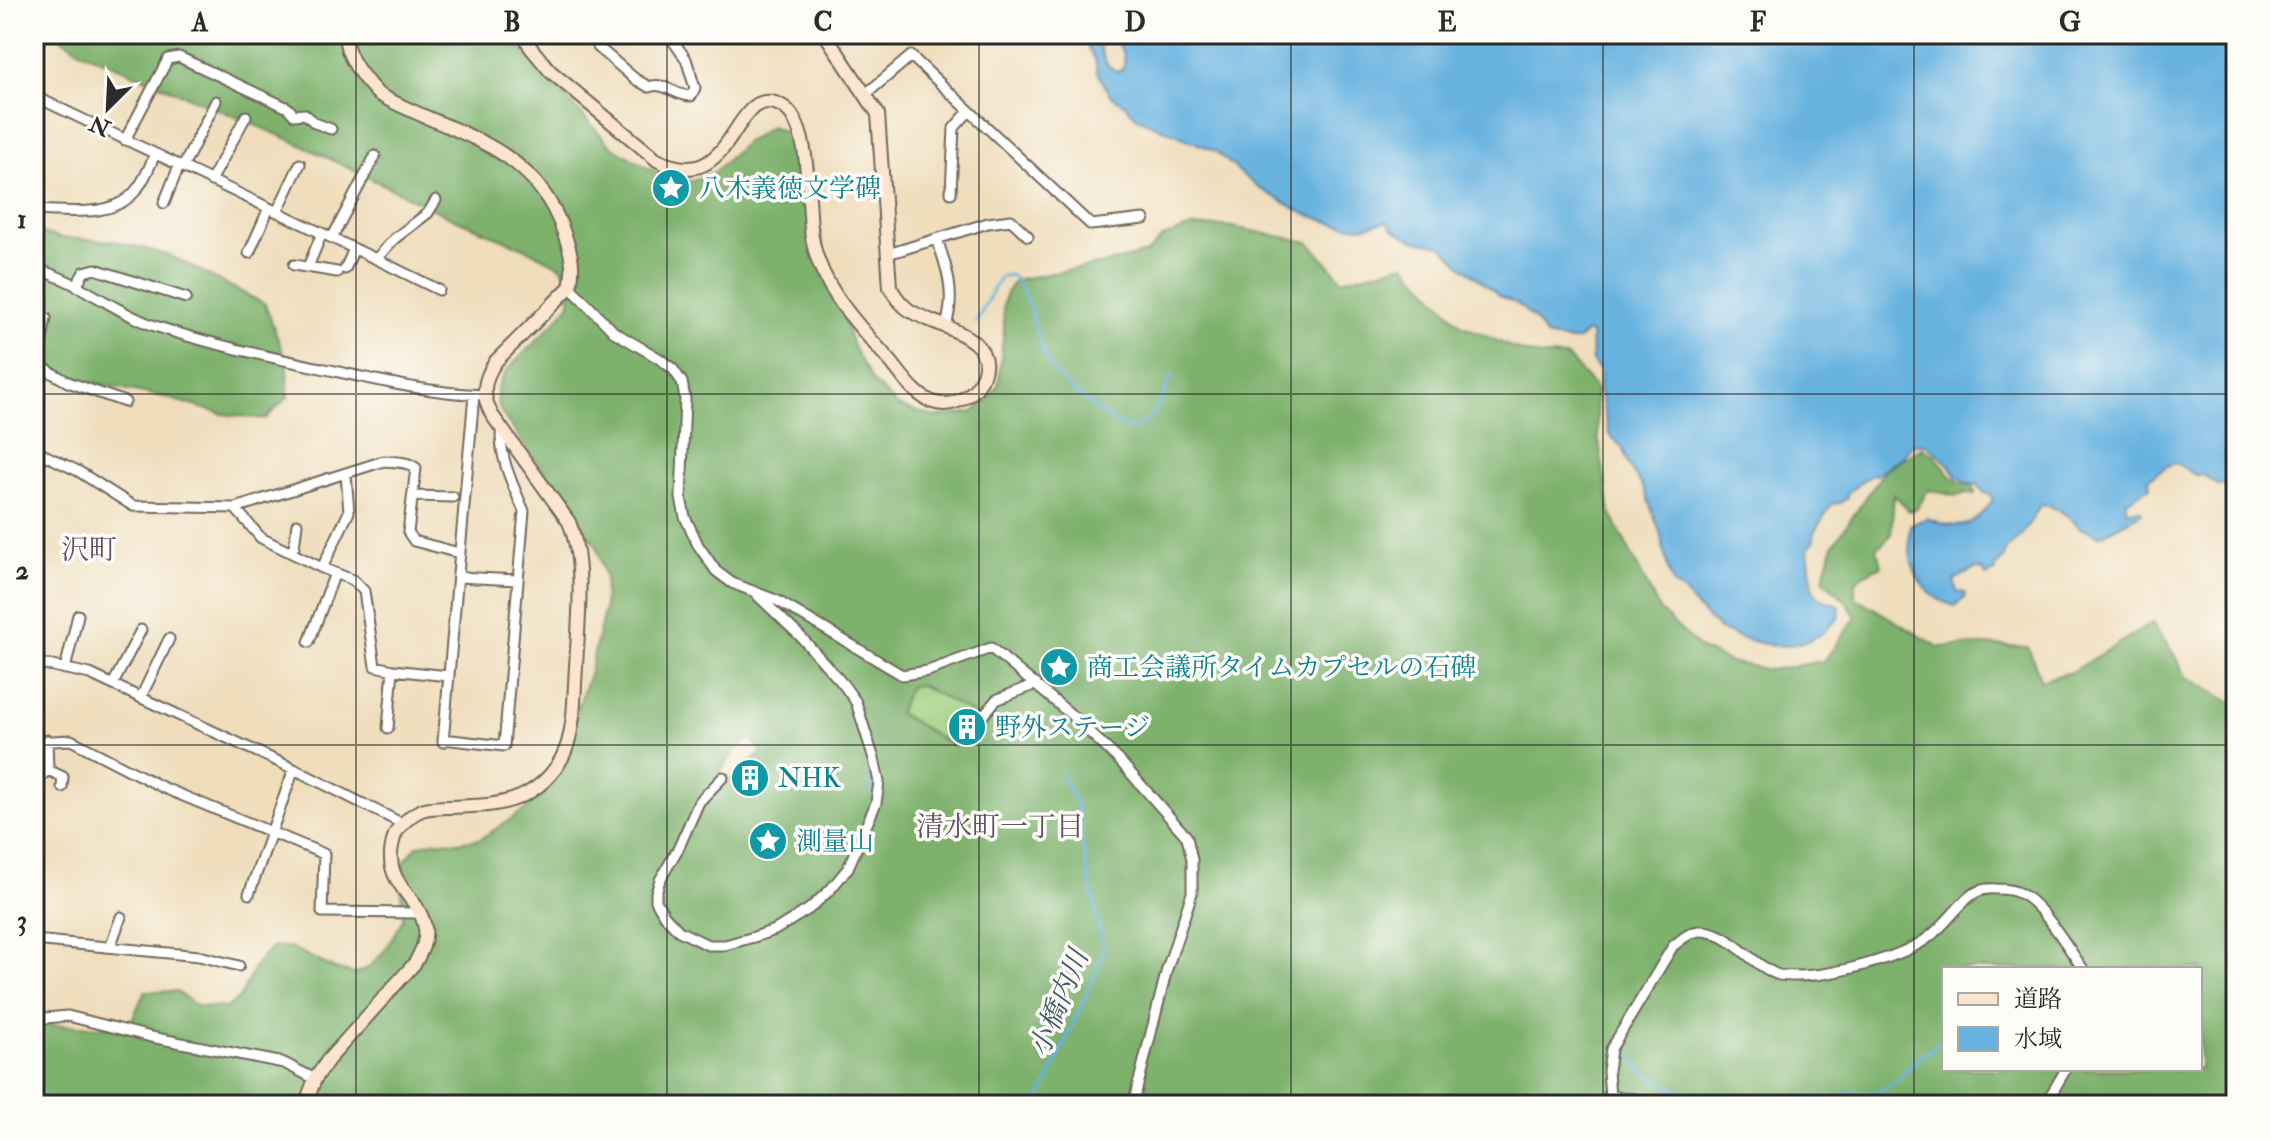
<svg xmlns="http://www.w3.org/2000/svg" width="2270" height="1139" viewBox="0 0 2270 1139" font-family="'IM FELL Double Pica','Noto Serif JP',serif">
  <rect width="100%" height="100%" fill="#fdfcf7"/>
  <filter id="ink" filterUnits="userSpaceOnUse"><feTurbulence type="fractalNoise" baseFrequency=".0125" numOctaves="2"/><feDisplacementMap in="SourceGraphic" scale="16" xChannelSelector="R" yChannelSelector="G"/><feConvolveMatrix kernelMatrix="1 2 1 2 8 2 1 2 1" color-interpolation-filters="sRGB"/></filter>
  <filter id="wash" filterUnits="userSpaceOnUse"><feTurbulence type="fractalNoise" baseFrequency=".006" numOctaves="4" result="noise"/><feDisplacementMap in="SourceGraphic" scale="32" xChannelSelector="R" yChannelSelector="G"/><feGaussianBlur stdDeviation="1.8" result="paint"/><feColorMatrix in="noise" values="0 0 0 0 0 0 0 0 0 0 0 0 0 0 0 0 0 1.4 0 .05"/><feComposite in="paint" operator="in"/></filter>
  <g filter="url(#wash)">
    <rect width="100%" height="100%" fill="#efddbb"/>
    <path fill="#9cce7d" stroke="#647c54" stroke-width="2" d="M918,684L984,719L963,745L954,746L898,712L909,687Z"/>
    <path fill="#7db16c" stroke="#546e4c" stroke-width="2" fill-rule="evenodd" d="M54,34H503L519,47L610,145L649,169L689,182L713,173L745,143L771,126L792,135L808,167L825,260L854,349L873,382L898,406L935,417L974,412L988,399L998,386L1004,329L1003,306L1006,293L1015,280L1103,264L1147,253L1163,237L1191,227L1226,226L1309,242L1342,280L1405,264L1461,325L1520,351L1540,356L1567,357L1595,387L1598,435L1610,512L1660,611L1701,649L1730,662L1770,670L1824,661L1856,617L1845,600L1823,579L1833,545L1885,470L1921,448C1939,453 1942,469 1955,480C1960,484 1967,485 1974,487L1975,494L1966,493L1957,496L1928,490L1917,508L1909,511L1894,494L1891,535L1877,549L1881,566L1863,575L1855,582V597L1939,647L1983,645L2028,647L2041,680L2072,672L2152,623L2174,654L2185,676L2236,705V717L2230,740L2236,759V1105H34V1024L101,1027L130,1024L145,991H176L197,1006L226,1008L240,997L256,964L273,946L292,948L335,969L355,974L370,967L385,950L403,919L400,881L404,862L417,846L436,841L458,842L480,839L529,807L551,772L569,734L590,671L604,611L605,577L596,544L569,512L546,474L502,414L497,401V388L507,370L555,322L570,303V285L562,267L524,248L450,217L295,142L83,52ZM919,684L983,719L963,745L954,746L898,713L909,687ZM752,739L762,753L727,782L720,772C729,760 738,743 752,739ZM1944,969H2200V1069H1944Z
      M34,231L62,238L115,241L171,256L265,304L287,364L288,397L265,419L222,414L164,397L34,371Z"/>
    <path fill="#68b2e0" stroke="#4a6e86" stroke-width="2" fill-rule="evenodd" d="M1063,34H2236V446L2230,449L2229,453L2232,458L2236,460V484L2218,485L2203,475H2195L2176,463L2169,465L2149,478L2150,487L2126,501V510H2140L2142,513L2099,536L2086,529H2081C2069,517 2059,506 2041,505L2022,534L2006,550L2004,559L1995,567V572L1986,576L1984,570L1975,569L1954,580L1957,592L1965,593V598L1955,606C1917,596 1906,560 1910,525L1927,518C1957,532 1976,528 1993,499L1990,495L1984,493L1978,485L1965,483L1963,480L1957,478C1954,469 1950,466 1943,459C1935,452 1927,438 1912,446C1905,450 1910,451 1903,456C1895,463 1885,466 1877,475L1874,474L1858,484L1847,494V498L1840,503L1832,504L1813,534L1814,541L1808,549L1813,591L1822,599L1838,605L1840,609L1839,617L1820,635L1807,641L1786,646L1765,644L1740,638L1719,629L1694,605L1684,592L1674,585L1668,569L1660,532L1643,487L1630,468L1622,447L1609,434L1599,388V370L1592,361L1591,334L1587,332L1578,340L1571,341L1546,336L1534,319L1519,305L1500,296L1460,264L1442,246L1413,240L1393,229L1387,221L1362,227L1336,224L1305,214L1257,187L1215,151L1139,119L1124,104L1110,95L1097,71L1095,59L1086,44L1078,40L1075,37H1066ZM1103,38H1112C1122,48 1127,55 1123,69L1117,71C1104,66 1102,55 1099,43Z"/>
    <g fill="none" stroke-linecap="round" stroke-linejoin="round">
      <path stroke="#68b2e0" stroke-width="3" d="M976,322L1000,277L1009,275L1014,277C1030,297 1036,335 1046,359C1055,383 1108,419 1132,430C1156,421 1162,397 1172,375
        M871,773V793
        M1627,1047L1640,1070L1660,1082L1678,1090L1696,1105
        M1038,1105L1101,960L1103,944L1086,864L1077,805L1062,776
        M1778,1105C1798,1090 1814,1100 1837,1096C1843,1096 1850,1093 1856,1092C1865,1092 1872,1095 1880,1091C1893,1086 1900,1076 1909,1067C1920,1057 1932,1049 1944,1040"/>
    </g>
  </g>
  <g filter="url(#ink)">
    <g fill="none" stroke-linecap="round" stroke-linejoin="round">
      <g stroke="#70695d" stroke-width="13">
        <path id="minor" d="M596,34L598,47L635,79L649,87C664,81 675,96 691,96L695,88L686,59L668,34
          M866,94L911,56L1091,225L1144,219
          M34,96L376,259L394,239L428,213L436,200
          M125,140L168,59L179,57L288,108L294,115L305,114L315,123L331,129
          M183,167L216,101
          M211,181L246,116
          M951,193L954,128L969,111
          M164,203L179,166
          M34,210C67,211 115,219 137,189C145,179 150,166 155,154
          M277,212L300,164
          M332,238L375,156
          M937,239C947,268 956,295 946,325
          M249,253L269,208
          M888,254L988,223L1011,220L1028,236
          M376,259L439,290
          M294,265L337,272
          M308,267L322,233
          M34,269C78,279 113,312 155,326C209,344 266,356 321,368C375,380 428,393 484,395
          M345,269L354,249
          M76,286L84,272L95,269L186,298
          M570,287L614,332L660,359L673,369L682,382L685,399L681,498L685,517L698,545L716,571L732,583L778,601L902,675L928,671L991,648L1068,712L1119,760L1187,837L1192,860V893L1167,969L1133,1105
          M38,365L68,382L125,402
          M34,384L46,318
          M34,450L78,471L133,506L235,508L261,538L322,568L353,580L364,591L375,666L393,670L448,676
          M413,496L453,497
          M235,508L384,461C395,462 408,461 416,468L408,532L414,541L459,553
          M290,552L294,547L297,524
          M322,568L349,512L346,474
          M458,577L517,580
          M309,642L335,573
          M34,662L90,674L294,769L403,824
          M65,669L78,615
          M113,684L141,630
          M141,697L169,639
          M982,717L996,700L1036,684
          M388,728L393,670
          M443,739L504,746L524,511C514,488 497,453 502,428
          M47,740L48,770
          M34,742L71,740L164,788L324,854L322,912L420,913
          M443,742L474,395
          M723,777L699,802L679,847L660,880L656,893V901L664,915L679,931L708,945H725L754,937L775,930L809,909L830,890L848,868L876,803L879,782L874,759L856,702L843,684L801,637L758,596
          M34,782L48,770L63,777L62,787
          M249,894L294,769
          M34,940L199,956L239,966
          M110,947L121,917
          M34,1019L68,1016L151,1037L284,1063L315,1079
          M1607,1105L1610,1096L1608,1071L1611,1049L1673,946C1681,940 1689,932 1699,931C1729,929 1753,967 1779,975C1784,976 1792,976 1797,976C1832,976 1896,959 1925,940C1942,929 1954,910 1969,897C1977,890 1987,888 1997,889C2005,889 2014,890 2021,894C2042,904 2069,949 2083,969
          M2048,1105L2049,1098L2066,1069"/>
      </g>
      <g stroke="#70695d" stroke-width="15">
        <path id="tertiary" d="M1610,1096L1661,1105"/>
      </g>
      <g stroke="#70695d" stroke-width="16">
        <path id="secondary" d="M523,34L531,48L550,71L657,160C738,200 731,78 782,106C812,122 807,205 812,237C820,288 859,326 892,363C903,377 918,399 936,403C953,407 974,396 981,380C1003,335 932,326 909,310C900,304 895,296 890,287L878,114L825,34
          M305,1105L315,1079L328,1060L415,963C421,952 427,941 425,928C420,896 384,885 392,846C393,840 395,834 398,829C404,822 413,813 422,810C429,807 438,808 446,807C471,806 501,807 524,795C544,785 560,767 567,746C575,721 574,693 576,667C578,623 586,563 569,522L492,415C481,395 483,380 496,361L570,287C575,267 571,252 564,233C532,141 453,136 378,94C363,78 345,56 345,34"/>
      </g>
      <use href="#minor" stroke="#fff" stroke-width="9"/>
      <use href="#tertiary" stroke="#fff" stroke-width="11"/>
      <use href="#secondary" stroke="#fce5cf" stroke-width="12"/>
    </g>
  </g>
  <path fill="none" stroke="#2b2b2b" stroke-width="2" stroke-opacity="0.55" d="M356,34V1105M667,34V1105M979,34V1105M1291,34V1105M1603,34V1105M1914,34V1105M34,394H2236M34,745H2236"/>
  <defs>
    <g id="sight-disc" transform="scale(2)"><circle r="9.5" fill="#0f9aa8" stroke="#fdfcf7"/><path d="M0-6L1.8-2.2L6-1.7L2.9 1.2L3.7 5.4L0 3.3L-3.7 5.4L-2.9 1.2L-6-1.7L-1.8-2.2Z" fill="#fff"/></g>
    <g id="building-disc" transform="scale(2)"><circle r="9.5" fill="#0f9aa8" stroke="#fdfcf7"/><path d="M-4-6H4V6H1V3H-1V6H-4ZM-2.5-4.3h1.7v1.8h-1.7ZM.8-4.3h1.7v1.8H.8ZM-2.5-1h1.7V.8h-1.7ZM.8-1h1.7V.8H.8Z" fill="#fff"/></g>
  </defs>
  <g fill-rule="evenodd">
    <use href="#sight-disc" x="671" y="188"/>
    <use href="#sight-disc" x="1059" y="667"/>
    <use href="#building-disc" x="967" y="727"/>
    <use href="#building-disc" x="750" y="778"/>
    <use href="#sight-disc" x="768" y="841"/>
  </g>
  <g text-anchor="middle" stroke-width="7" stroke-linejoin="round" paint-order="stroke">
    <g font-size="26" fill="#0d838f" stroke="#fdfcf7" text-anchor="start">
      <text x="699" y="197">八木義徳文学碑</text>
      <text x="1087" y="676">商工会議所タイムカプセルの石碑</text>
      <text x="995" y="736">野外ステージ</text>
      <text x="778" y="787">NHK</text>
      <text x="796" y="850">測量山</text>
    </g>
    <g font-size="28" fill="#5e5368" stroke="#fdfcf7">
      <text x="89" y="559">沢町</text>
      <text x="1000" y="836">清水町一丁目</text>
    </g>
    <g font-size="28" font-style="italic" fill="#405a6a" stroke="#fdfcf7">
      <text transform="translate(1058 1003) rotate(-68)" y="10">小橋内川</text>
    </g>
  </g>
  <rect width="2270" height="1139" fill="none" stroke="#fdfcf7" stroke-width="88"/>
  <rect x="1942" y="967" width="260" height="104" fill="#fdfcf7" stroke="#a9a8a5" stroke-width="2"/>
  <rect x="1958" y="993" width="40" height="12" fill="#fce5cf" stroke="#a9a8a5" stroke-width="2"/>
  <text x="2014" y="1007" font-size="24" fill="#2b2b2b">道路</text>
  <rect x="1958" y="1027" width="40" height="24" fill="#68b2e0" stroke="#a9a8a5" stroke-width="2"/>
  <text x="2014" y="1047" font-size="24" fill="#2b2b2b">水域</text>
  <g transform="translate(108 108) rotate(204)" stroke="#fdfcf7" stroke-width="6" paint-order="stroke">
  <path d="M0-6L14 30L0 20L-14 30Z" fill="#2b2b2b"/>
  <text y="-12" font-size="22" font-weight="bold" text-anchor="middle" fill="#2b2b2b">N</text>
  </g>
  <rect x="44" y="44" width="2182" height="1051" fill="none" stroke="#2b2b2b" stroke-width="3"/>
  <g font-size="26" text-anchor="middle" font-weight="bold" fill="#2b2b2b">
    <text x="200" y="31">A</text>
    <text x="512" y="31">B</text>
    <text x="823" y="31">C</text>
    <text x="1135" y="31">D</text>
    <text x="1447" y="31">E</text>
    <text x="1758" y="31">F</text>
    <text x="2070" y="31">G</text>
    <text x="22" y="228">1</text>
    <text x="22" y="579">2</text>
    <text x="22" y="929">3</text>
  </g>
</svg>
